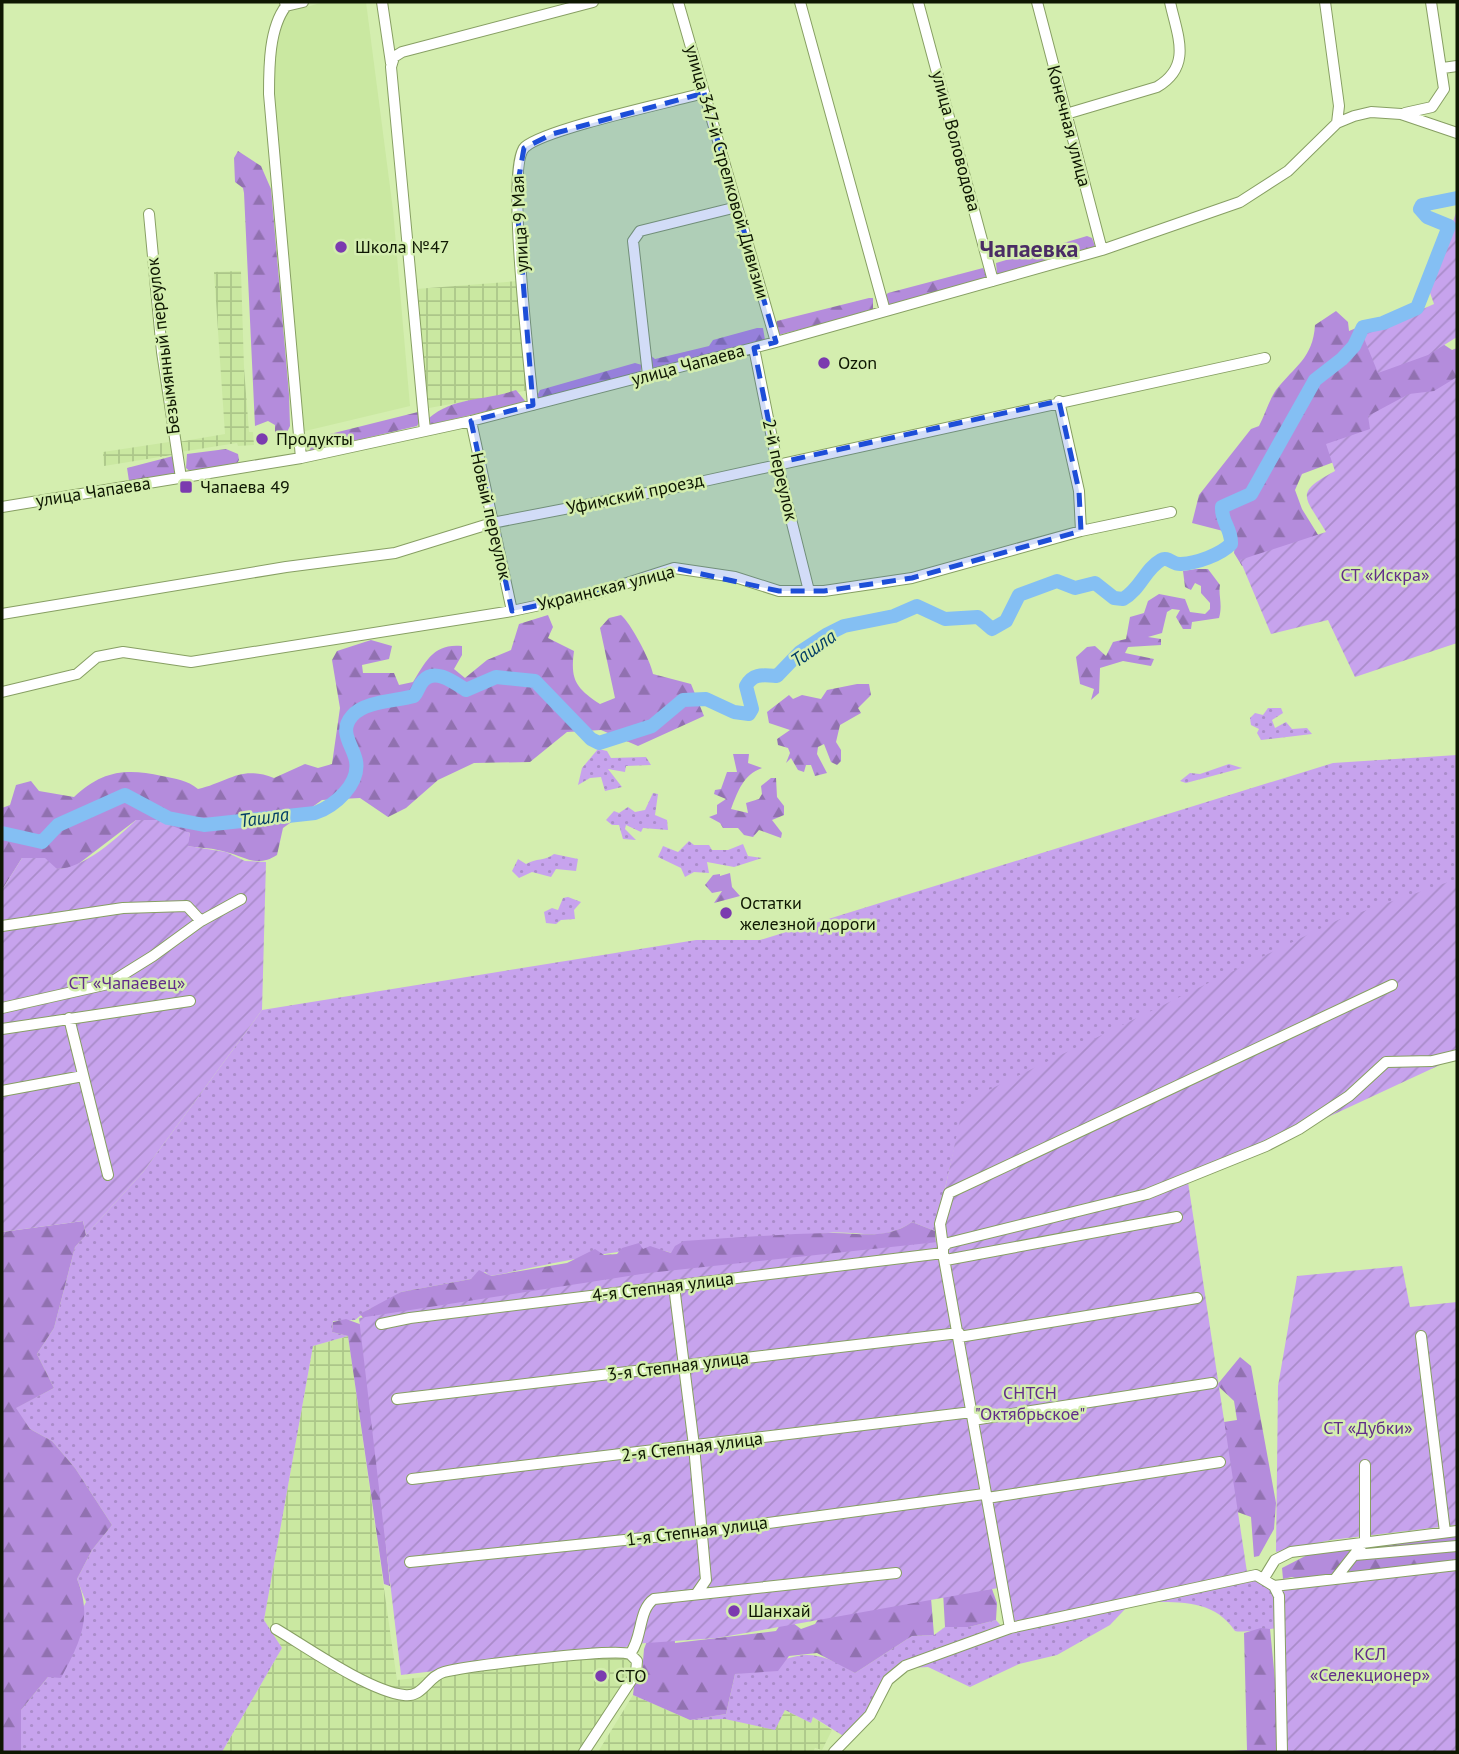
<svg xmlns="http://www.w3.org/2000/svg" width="1459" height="1754" viewBox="0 0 1459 1754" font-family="'PT Sans',sans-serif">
  <defs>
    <pattern id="industrial-grid" width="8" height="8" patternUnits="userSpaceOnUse" patternTransform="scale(1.75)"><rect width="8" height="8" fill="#cae8a1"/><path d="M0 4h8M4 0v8" fill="none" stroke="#acc689"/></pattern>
    <pattern id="grass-dots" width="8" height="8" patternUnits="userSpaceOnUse" patternTransform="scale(1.75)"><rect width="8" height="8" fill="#c7a3ed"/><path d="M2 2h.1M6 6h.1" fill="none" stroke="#aa8cca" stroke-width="1.8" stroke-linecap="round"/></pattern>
    <pattern id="forest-firs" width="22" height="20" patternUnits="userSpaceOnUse" patternTransform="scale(1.75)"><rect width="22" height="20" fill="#b48cdc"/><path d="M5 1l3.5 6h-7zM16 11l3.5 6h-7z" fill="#9171b0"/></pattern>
    <pattern id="garden-furrows" width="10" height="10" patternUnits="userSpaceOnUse" patternTransform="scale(1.75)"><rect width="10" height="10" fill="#c7a3ed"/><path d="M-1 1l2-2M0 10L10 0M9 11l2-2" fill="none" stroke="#aa8cca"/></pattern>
  </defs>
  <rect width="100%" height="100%" fill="#d4eeaf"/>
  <path fill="#cae8a1" d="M324,2H366L393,210L410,406L301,432L275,138L272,67L285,13Z"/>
  <path fill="url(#industrial-grid)" d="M241,271L244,368L249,432H253L254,445L238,446L237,443L180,452L178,442L225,434L214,272Z
    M518,281L530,390L429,408L416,289Z
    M169,442L172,455L104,466L103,452Z
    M348,1336L397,1680L626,1655L636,1666L583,1752H222L282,1648L264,1620L313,1346Z
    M633,1695L690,1720L725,1719L775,1729L785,1710L811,1723L813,1717L832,1730L822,1750L815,1748L813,1752H598Z"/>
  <path fill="url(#grass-dots)" d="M1268,708H1281L1283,713L1272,720L1275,728L1286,722L1292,729L1307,728L1312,734L1261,740L1257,733L1259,729L1251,725L1250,718L1255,713L1263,715Z
    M598,749L607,751L611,758L646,757L651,765L626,766L625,772L608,769L622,787L605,791L601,777L590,778L578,785L582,768Z
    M1457,755V880L965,1103L935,1231L912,1222C882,1243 859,1230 828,1233C776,1238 724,1246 671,1253C645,1240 526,1270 490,1276L485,1272L471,1279L401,1292L384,1304L369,1309L355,1320L333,1321L332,1332L348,1336L313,1346L264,1620L282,1648L222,1752H21L19,1750L21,1710L48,1677L86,1602L77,1579L92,1550L112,1525L75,1468L52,1441L30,1429L15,1408L54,1388L37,1354L54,1328L75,1247L143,1172L262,1010L696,940H760L1333,763Z
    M1229,764L1242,768L1186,783L1180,781L1190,773L1200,774Z
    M653,793L658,794L655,815L667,820L668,830L643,828L641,832L626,825L625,829L636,840L623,839L619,825H612L606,820L614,811L619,813L628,807L635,812L645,810Z
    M689,841L694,845H709L712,850H728L743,844L748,856L762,858L734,867L707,862L709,873L694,872L685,877L681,868L658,857L663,846L678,852Z
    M554,854L578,859L576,871L556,869L551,877L532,872L519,878L512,871L518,859L526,864C536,858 545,861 554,854Z
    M568,897L581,902L574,910L575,919L561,920L556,924L546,923L544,912L552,908L558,910L563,898Z
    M1256,1578C1280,1592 1276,1602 1277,1628C1269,1629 1241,1633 1235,1631C1215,1601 1184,1602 1150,1602Z
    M1127,1607L1110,1625L1057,1655L1019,1664L970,1687L928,1667L910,1668L1011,1631Z
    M996,1620L1003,1628L904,1664L868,1713L845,1737L813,1717L811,1723L785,1710L775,1730L725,1719L690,1720L726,1714L735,1674C789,1666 798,1636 855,1673L912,1636L934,1635L945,1627H969Z"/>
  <path fill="url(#forest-firs)" d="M238,151L261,166L271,189L289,394L290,426L284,438H275V425L268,421L255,426L244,193L243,188L235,182L234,158Z
    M1087,236L1092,238L1095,246L1092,249L1001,275L997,274L996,263Z
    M983,268L987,277L985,280L888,305L885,296L888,293Z
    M869,298H873V311L778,335L775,325L777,321Z
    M1336,311L1348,322L1349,331L1390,314L1410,322L1452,350L1457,348V387L1334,462L1302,474L1295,490L1302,509L1320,538L1242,566L1234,553L1235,543L1223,531L1192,523L1199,495L1251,429L1259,426C1265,415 1269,400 1276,390C1295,366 1313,358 1315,325Z
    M757,328H763L765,340L653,368L650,355L655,359L709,346L713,340Z
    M635,363L642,365L640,373L539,399L537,396L540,390Z
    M516,390L526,402L428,425L429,418C455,396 486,401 516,390Z
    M418,412L420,421L417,426L311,451L305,446L307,441L318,437Z
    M226,449L238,454L239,460L235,467L192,473L186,468L187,454Z
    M177,455L181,474L129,481L127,468Z
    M1196,569H1208L1220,585C1218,595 1223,604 1219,618L1192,622L1191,629H1183L1176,617L1180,610L1172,609L1167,612L1162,633L1148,637L1161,639V645L1128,647L1125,653L1154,659L1151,666L1123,661L1100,668L1099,693L1091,700L1094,689L1080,684L1076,657L1087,647L1095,646L1106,656L1113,642L1126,639L1130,617L1144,613L1148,601L1159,594L1185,599L1190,612L1205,614L1210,609V603L1201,593V586L1195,583L1191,590L1185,587L1183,571Z
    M548,615L553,627L548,638L574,651C570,680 576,688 600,704L615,698L600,628L609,618L621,615C630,622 651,661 653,674L691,684L704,716L638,746L601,730L567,732L530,762L474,763L438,780L406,808L388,817L360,798L322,800L283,828L277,855C257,868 246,857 226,852C214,848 200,848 187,846L190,833L136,820L73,868L57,869L22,858L2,890V808L10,805L16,785L31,781L39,791L74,797C102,771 125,768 162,776C176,779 187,780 198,789C229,782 240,765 274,778L305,764L318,768L332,764L340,708L332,660L337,651L371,640L392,646L389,659L362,665L363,673H394L399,685L413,682C426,661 434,643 462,646V655L454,669L465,678L487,660L511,650L519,624Z
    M857,684H869L871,695L858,708L861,713L840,725L836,742L841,750V761L837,765L831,762L824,744L818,747L817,754L827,773L815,776L811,765H806L804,772L798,770L791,758L786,763L790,753L788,748L778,745L777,739L790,730L769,723L767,712L789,695L793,699L802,695L821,699L827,690Z
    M733,754H749L748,763L762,768C743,775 738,791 731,809L748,813L746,803L759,799L762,794L761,786L771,778H776L777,797L784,806V815L772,820L782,833L781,838L759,830L753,837L744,835L738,828H723L720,823L709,817L717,814V805L726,799L714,794L715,790L721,789L727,772H737Z
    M730,873L732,887L740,896L714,903L722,891L712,893L705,885L713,875L720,874V876Z
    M83,1221L86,1235L75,1247L54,1328L37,1354L54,1388L16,1408L30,1429L52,1441L75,1468L112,1525L92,1550L77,1579C93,1618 80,1642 61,1678L48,1677L21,1710V1752H2V1232Z
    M912,1222L935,1231L936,1243L364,1319L360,1314L401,1292L471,1279L479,1270L491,1276L567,1263L595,1249L604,1255L617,1254L622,1248L639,1243L643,1249L650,1246L671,1253L675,1246L684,1241C732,1238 781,1234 829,1233C859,1232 885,1241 912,1222Z
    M346,1319L365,1326L390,1586L384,1584L348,1336L332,1332L333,1322Z
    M1240,1357L1251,1366L1276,1503L1274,1529L1259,1556L1254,1557L1251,1517L1232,1510L1224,1422L1237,1420L1234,1401L1217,1385Z
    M1457,1534V1560L1302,1580L1292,1577L1283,1579L1282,1568L1315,1551Z
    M992,1589L997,1603L996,1620L969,1627H945L943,1592Z
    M931,1598L934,1635L912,1636L855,1673L817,1653L789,1656L778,1671L735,1674L726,1714L690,1720L633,1695L634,1686L642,1674L644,1649L652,1628L673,1614L675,1643L776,1631L780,1625L793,1623L801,1629L815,1624L821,1615Z
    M1261,1628L1270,1629L1281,1741L1297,1739L1457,1752H1218L1247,1750L1244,1633Z"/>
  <path fill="url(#garden-furrows)" d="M1457,210V337L1428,355L1378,373L1363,336L1434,304L1429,290Z
    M1457,377V643L1355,677L1328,620L1271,634L1240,560L1326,532C1306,497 1292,494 1335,471L1326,444L1370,429L1368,416L1409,394L1434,391Z
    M136,820H157L190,833L188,846L226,852L245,861L266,862L262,1010L143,1172L86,1235L83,1221L2,1232V890L22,858H45L57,869C85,868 116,839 136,820Z
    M1457,879V1057L1188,1182L1247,1572L1007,1626L998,1588L717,1638L633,1644L621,1649L401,1675L359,1318L648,1273L938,1242L936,1230L964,1102L1338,920Z
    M1402,1266L1410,1307L1457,1302V1525L1331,1540L1276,1552L1278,1386L1297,1276Z
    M1457,1565V1752H1287L1280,1590Z"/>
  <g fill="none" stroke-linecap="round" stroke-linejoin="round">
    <path stroke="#84bff3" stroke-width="14" d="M2,833L42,842L58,825L125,795L168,818L204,825L315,813C335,806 360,784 356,761C353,745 338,732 352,716C364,701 397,701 414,696C418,691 419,685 423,681C435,667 455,683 466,690L496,677L535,681L591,739L599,743L652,726L683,700L706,699L734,712L749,714L752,709L746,686C753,673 763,675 777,676L800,652L826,635L844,626L894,616L917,606L945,619L978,617L992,629L1006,621L1019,595L1057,581L1075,588L1095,583L1114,598L1123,599C1140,590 1145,569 1161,560C1168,556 1173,565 1181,564C1197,563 1220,555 1231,544C1232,529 1221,522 1222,507L1251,494L1315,380L1342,359L1354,346L1363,327L1383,323L1417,308L1449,226L1427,217L1420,209L1422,205L1457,198"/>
    <g stroke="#879f63" stroke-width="12">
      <path id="street" d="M285,2L286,6C269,28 269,67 269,94L301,458
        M382,2L391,63
        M678,2L776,342
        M800,2L885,311
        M918,2L993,281
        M1037,2L1102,250
        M1325,2L1339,106L1337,123
        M286,6L303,2
        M1443,68L1457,66
        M1405,113L1432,107L1444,89L1431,2
        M1066,114L1157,87C1193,66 1177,35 1170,2
        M149,214L162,352L181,478
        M754,348L777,463L809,591
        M648,375L633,241L640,231L737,207
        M1059,401L1079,491L1081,531
        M533,405C530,367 505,165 525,147C545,129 671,102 704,93
        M471,421L512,611
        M425,431L391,67L394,57L402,52L593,2
        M2,507L301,458L471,421L776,342L1102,250L1240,202L1288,171L1337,123L1354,116L1371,112L1401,114L1457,133
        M2,614L286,567L395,553L492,523L668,489L1265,358
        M2,692L77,674L97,657L123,652L191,662L512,611L596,593L674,568L735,577L779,591H824L912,578L1081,531L1171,512
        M2,926L123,908L187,906L201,921
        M2,1008L108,984L153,956L201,921L241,899
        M69,1018L108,1175
        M2,1029L190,1001
        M2,1091L83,1076
        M943,1247L940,1224L949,1193L1392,985
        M943,1253V1247L948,1243L1147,1194L1266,1146L1299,1129L1349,1096L1386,1062L1432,1061L1457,1055
        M946,1260L1177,1217
        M674,1286L694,1446L706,1580L697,1593
        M381,1324L410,1318L943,1253L1010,1628
        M1421,1336L1445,1532
        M959,1337L1197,1298
        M397,1399L959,1333
        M973,1420L1212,1383
        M412,1479L972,1412
        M987,1498L1220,1462
        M1355,1555L1457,1546
        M410,1562L702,1532L984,1494
        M1264,1578L1275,1560L1291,1552L1457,1531
        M1335,1579L1365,1541V1465
        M1274,1586L1457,1565
        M276,1629C308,1648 369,1691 404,1695C423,1698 428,1676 444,1672C468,1666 613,1648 630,1654L637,1661L636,1673L584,1752
        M630,1654C643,1637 638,1610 654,1599L896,1573
        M834,1752L870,1715L888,1680L905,1666L1010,1628L1256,1575L1274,1586L1279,1596L1282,1752"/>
    </g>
    <use href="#street" stroke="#fff" stroke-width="10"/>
  </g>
  <path fill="#1d4ed8" fill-opacity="0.2" stroke="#1d4ed8" stroke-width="5" stroke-dasharray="14 9" stroke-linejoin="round" d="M704,93L776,342L754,348L777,463L1059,401L1079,491L1081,531L912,578L824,591H779L674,568L596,593L512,611L471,421L533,405L516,193L524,148L552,134Z"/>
  <g fill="#7b3aaf" stroke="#d4eeaf" stroke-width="2.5">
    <circle cx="341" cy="247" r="7"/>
    <circle cx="824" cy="363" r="7"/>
    <circle cx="262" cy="439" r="7"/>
    <rect x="179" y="480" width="14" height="14" rx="3.5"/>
    <circle cx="726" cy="913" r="7"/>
    <circle cx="734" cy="1611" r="7"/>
    <circle cx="601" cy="1676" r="7"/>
  </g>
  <g text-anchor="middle" stroke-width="5" stroke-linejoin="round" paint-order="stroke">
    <g font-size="18" fill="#0e1702" stroke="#d4eeaf">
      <text transform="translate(1069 126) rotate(75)" y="6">Конечная улица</text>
      <text transform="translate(956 141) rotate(75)" y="6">улица Воловодова</text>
      <text transform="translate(727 172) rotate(74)" y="6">улица 347-й Стрелковой Дивизии</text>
      <text transform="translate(520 224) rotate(-93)" y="6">улица 9 Мая</text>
      <text transform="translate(163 346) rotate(-97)" y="6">Безымянный переулок</text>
      <text transform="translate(688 365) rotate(-15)" y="6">улица Чапаева</text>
      <text transform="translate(780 470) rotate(77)" y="6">2-й переулок</text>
      <text transform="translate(93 492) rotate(-9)" y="6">улица Чапаева</text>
      <text transform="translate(635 494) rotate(-12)" y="6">Уфимский проезд</text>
      <text transform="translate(491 516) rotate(77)" y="6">Новый переулок</text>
      <text transform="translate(606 588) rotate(-14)" y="6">Украинская улица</text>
      <text transform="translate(663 1287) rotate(-7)" y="6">4-я Степная улица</text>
      <text transform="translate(678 1366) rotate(-7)" y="6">3-я Степная улица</text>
      <text transform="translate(692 1447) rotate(-7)" y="6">2-я Степная улица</text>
      <text transform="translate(697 1531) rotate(-7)" y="6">1-я Степная улица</text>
    </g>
    <g font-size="18" fill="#0e1702" stroke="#d4eeaf" text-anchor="start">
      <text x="355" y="253">Школа №47</text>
      <text x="838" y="369">Ozon</text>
      <text x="276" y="445">Продукты</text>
      <text x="200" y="493">Чапаева 49</text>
      <text x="740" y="909">Остатки<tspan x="740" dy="21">железной дороги</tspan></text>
      <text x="748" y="1617">Шанхай</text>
      <text x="615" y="1682">СТО</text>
    </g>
    <g font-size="18" fill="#612d8a" stroke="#d4eeaf">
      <text x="1385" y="581">СТ «Искра»</text>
      <text x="127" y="989">СТ «Чапаевец»</text>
      <text x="1030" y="1399">СНТСН<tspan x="1030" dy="21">"Октябрьское"</tspan></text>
      <text x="1368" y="1434">СТ «Дубки»</text>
      <text x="1370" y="1660">КСЛ<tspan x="1370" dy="21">«Селекционер»</tspan></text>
    </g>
    <g font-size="19" font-style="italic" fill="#013d66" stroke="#d4eeaf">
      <text transform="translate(813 648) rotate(-35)" y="7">Ташла</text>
      <text transform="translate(264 817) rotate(-8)" y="7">Ташла</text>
    </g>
    <g font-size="24" font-weight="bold" fill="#4a2c65" stroke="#d4eeaf">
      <text x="1029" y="257">Чапаевка</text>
    </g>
  </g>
  <rect width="1459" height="1754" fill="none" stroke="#0e1702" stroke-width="7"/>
</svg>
